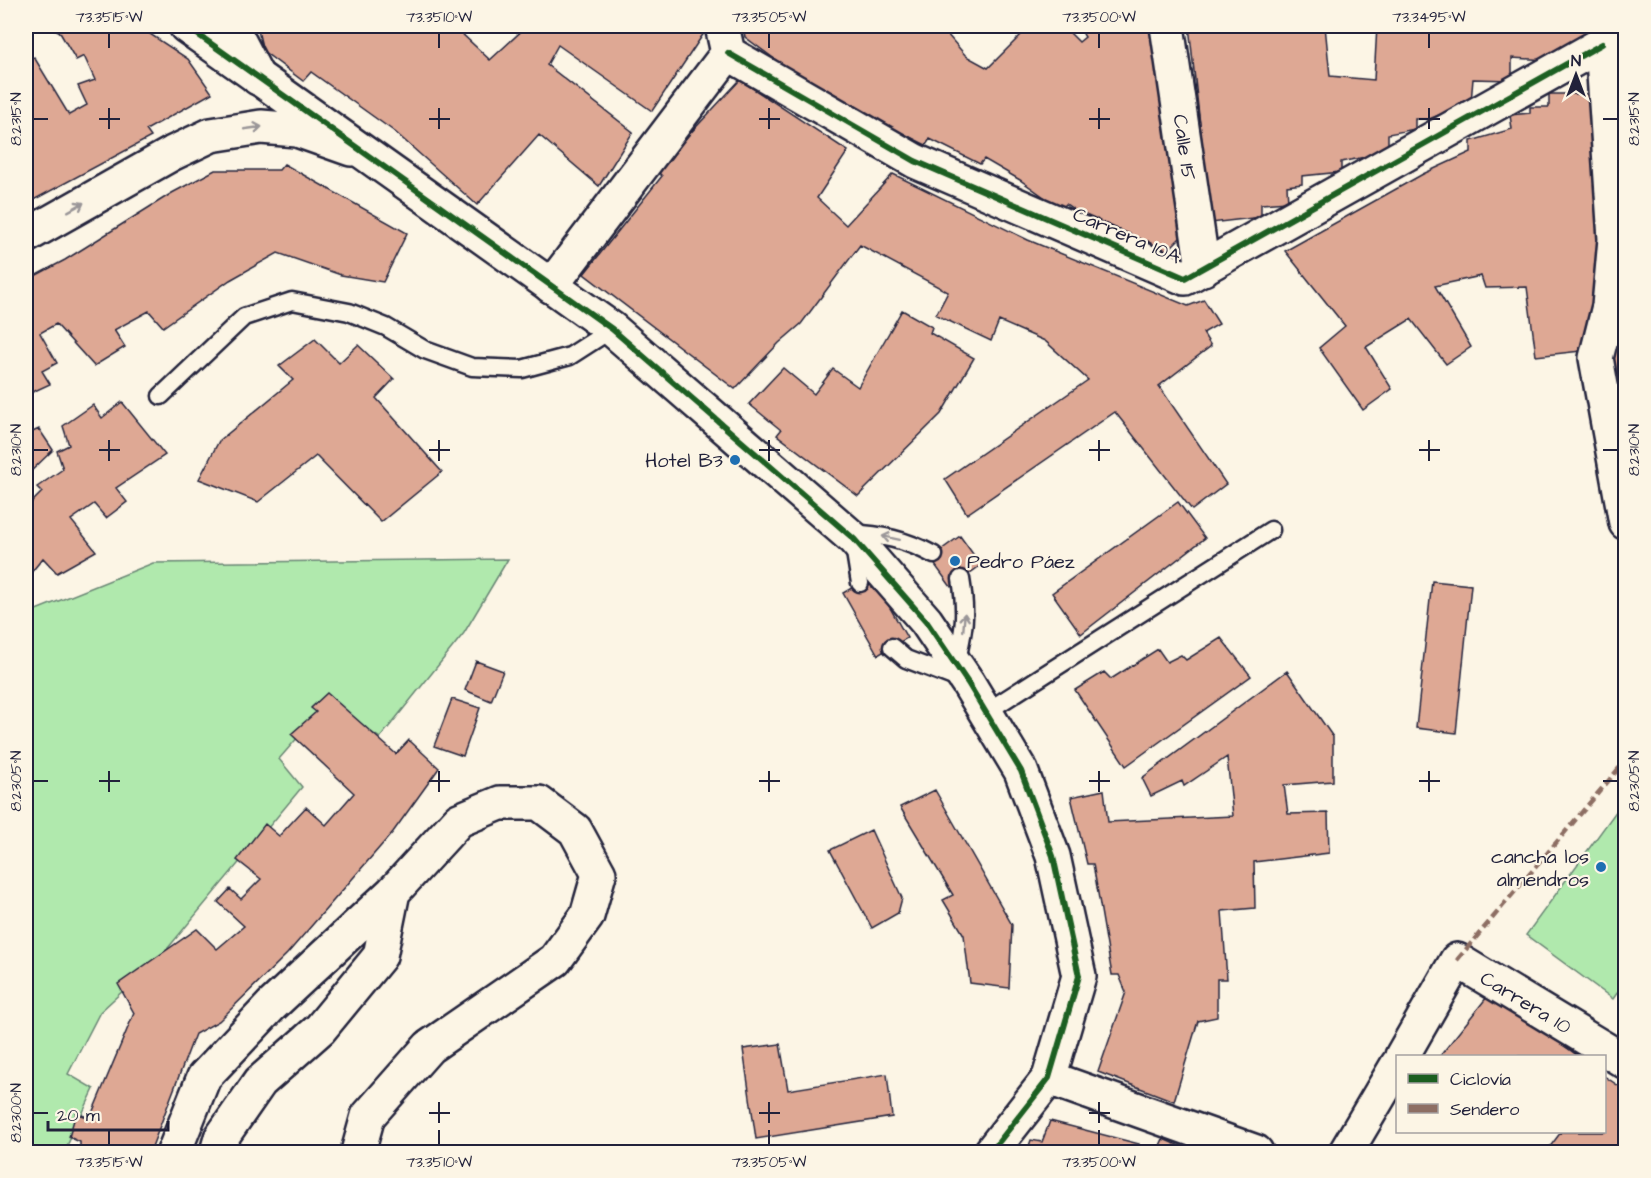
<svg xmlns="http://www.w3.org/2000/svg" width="1651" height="1178" viewBox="0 0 1651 1178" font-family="'Architects Daughter',sans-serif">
  <rect width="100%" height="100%" fill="#fcf5e5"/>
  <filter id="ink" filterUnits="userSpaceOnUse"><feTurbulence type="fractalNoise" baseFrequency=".0167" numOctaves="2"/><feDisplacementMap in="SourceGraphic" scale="12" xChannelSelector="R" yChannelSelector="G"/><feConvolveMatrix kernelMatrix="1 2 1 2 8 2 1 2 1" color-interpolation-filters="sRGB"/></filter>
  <g filter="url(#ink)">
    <path fill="#b0e9ad" stroke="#698674" stroke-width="1.5" d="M508,559L464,633L380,738L327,704L279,759L302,787L163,954L100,1012L68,1074L94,1089L64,1152H26V614L153,563Z
      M1625,799V982L1613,999L1526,935Z"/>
    <path fill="#dea894" stroke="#22223b" stroke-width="1.5" d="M43,26H138L188,59L212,93L146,130L151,137L26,204V62L34,57L69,115L87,105L78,86L95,80L84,56L76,60L59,31Z
      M257,26H463L458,30L490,60L527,26H702L704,33L652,111L558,45L547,65L633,132L599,186L539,135L477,205L395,132L311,72L303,81L263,51Z
      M743,26H940L966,56L988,68L1030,26H1063L1079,42L1085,37L1079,27L1083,26H1153L1169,121L1181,237L1163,255L1148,241L1143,245L1128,233L1119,238L1097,219L1093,223L1066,204L1061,209L1020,180L984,159L980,164L930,139L926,145L849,107L784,66L745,37Z
      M1189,26H1325L1330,76L1374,80L1377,26H1590V41L1549,60L1512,58V80L1473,79L1471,102L1429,119H1415V129L1388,134V152L1341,162V172L1302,176V184L1287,186L1288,202L1261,204V217L1211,223Z
      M1626,56V185L1615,57Z
      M740,80L848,151L817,198L846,225L893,174L1028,240L1188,306L1204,300L1219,324L1203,333L1211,346L1159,386L1226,484L1192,510L1115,412L967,514L945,479L1088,380L1045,341L999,321L991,341L936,315L948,292L860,245L801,324L779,343L735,389L584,274L662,176L656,170Z
      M1549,94H1594L1603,296L1590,350L1536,356L1527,287L1485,288L1481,276L1435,286L1471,347L1446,364L1411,319L1366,347L1392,389L1363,410L1319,348L1345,326L1285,251L1423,174L1471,152V141L1512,129L1510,115L1530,113V107H1549Z
      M284,164L407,233L383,282L341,275L278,253L230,280L163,327L149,311L114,330L125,347L94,366L56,324L40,333L57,363L42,371L50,384L26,395V271L31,278L65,260L172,193L215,170H279Z
      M1626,275V398L1608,357Z
      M902,310L932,327L930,333L974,358L941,414L858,496L777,435L781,430L749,404L783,368L814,394L833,369L858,387Z
      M315,339L339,363L358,345L394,379L376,398L442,472L381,522L316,456L258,502L199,479L219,441L293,380L279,366Z
      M122,402L165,455L116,488L127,502L106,518L94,504L71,520L96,551L57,573L43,558L26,579V508L42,492L37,487L63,469L57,451L69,445L63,426L93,405L102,418Z
      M39,429L53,450L26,476V435Z
      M1178,502L1205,538L1081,634L1052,593Z
      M960,536L981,565L951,587L930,558Z
      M872,576L907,638L878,655L843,593Z
      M1432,581L1471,585L1456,733L1416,728Z
      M1221,638L1251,676L1126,766L1075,690L1104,672L1111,679L1158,649L1167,662L1181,655L1186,660Z
      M476,661L503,671L491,701L465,690Z
      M1287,671L1333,737V781L1284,785L1288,814L1328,813L1329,853L1254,862L1255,908L1222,911L1227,979H1217V1017L1198,1021L1174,1101L1098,1072L1126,992L1119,975H1112L1093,864H1087L1071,797L1104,790L1108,822L1233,816L1227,757L1184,786L1182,781L1151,796L1142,778Z
      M327,693L396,754L409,740L439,768L393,832L287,954L219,1021L195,1034L150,1152H80V1142L69,1137L76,1113L90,1118L134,1013L118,984L197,929L217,949L244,926L218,902L230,889L241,899L261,879L237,860L265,824L279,836L306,807L326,825L354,793L291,734L316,712L311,708Z
      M452,699L480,708L463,756L434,746Z
      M935,790L1012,925L1009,988L970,983L964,935L943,900L953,895L900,807Z
      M871,830L902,898L898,913L872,928L830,850Z
      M1491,992L1578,1056H1440Z
      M780,1044L788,1090L887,1074L892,1117L756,1139L743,1049Z
      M1604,1076L1626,1091V1152H1546L1561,1132H1604Z
      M1050,1121L1139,1144L1136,1152H1027L1031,1140L1042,1142Z
      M1163,1139L1194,1152H1157Z"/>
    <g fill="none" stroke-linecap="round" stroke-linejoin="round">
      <g stroke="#22223b" stroke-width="21">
        <path id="service" d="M161,396L244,317L292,301L349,312L386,327L425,350L472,367L522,369L570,356L612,329
          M849,533C883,535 904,539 934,555
          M854,546L860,583
          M892,647L906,659L961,680
          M956,664C964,630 967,615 961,579
          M986,712L1271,530"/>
      </g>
      <g stroke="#22223b" stroke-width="38">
        <path id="minor" d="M231,26L258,78
          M722,26L728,53
          M1167,26L1203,269
          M1621,26L1602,44L1615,239L1609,306L1596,358L1626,523
          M728,53L915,161L1185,278L1602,44
          M26,236L173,153L211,135L261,127L297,130L351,149
          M551,286L728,53
          M1402,1056L1457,960L1626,1062
          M1049,1078L1256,1152
          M174,1152L204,1077L271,1006L393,892
          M217,1152L221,1138L260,1082L320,1029L380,956L393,892L459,820L500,803H539L575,830L599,874L587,916L555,960L429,1047L368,1116L358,1152
          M1346,1152L1398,1064"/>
      </g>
      <g stroke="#22223b" stroke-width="38">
        <path id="tertiary" d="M186,26L612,329L854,539L926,621L968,683L1021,771L1053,856L1079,976L1049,1078L991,1152"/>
      </g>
      <use href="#service" stroke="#fcf5e5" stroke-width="16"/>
      <use href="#minor" stroke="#fcf5e5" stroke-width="33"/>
      <use href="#tertiary" stroke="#fcf5e5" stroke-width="33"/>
      <path stroke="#8d6e63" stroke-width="4.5" stroke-dasharray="9 4.5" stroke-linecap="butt" d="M1457,960L1626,760"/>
      <g stroke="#fcf5e5" stroke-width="10">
        <path id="cycleway" d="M186,26L612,329L854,539L926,621L968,683L1021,771L1053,856L1079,976L1049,1078L991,1152
          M728,53L915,161L1185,278L1602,44"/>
      </g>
      <use href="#cycleway" stroke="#1b5e20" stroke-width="6"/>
    </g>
    <defs><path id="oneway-shaft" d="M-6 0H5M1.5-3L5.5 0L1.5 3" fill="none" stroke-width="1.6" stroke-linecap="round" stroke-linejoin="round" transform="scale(1.5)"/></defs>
    <g stroke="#9a9698">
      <use href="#oneway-shaft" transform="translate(253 128) rotate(-8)"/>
      <use href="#oneway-shaft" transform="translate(76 207) rotate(-29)"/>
      <use href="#oneway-shaft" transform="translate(891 538) rotate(-168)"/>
      <use href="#oneway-shaft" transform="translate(964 622) rotate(-85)"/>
    </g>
  </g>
  <path fill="none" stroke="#22223b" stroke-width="2" d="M109,33V48M439,33V48M769,33V48M1099,33V48M1429,33V48M109,108V129M439,108V129M769,108V129M1099,108V129M1429,108V129M33,119H48M99,119H120M429,119H450M759,119H780M1089,119H1110M1419,119H1440M1603,119H1618M109,440V461M439,440V461M769,440V461M1099,440V461M1429,440V461M33,450H48M99,450H120M429,450H450M759,450H780M1089,450H1110M1419,450H1440M1603,450H1618M109,771V792M439,771V792M769,771V792M1099,771V792M1429,771V792M33,781H48M99,781H120M429,781H450M759,781H780M1089,781H1110M1419,781H1440M1603,781H1618M439,1102V1123M769,1102V1123M1099,1102V1123M33,1113H48M429,1113H450M759,1113H780M1089,1113H1110M109,1130V1145M439,1130V1145M769,1130V1145M1099,1130V1145"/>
  <g fill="#1f6fb2" stroke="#fcf5e5" stroke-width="2">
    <circle cx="735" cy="460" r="6"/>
    <circle cx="955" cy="561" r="6"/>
    <circle cx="1601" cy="867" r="6"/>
  </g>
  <g text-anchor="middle" stroke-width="4.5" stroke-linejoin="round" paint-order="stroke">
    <g font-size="20" fill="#22223b" stroke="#fcf5e5">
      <text transform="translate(1185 147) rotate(82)" y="7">Calle 15</text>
      <text transform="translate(1127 235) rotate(23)" y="7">Carrera 10A</text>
      <text transform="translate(1526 1002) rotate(31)" y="7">Carrera 10</text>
    </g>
    <g font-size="20" fill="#22223b" stroke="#fcf5e5" text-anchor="end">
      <text x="723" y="467">Hotel B3</text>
      <text x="967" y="568" text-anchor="start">Pedro Páez</text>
      <text x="1589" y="863">cancha los<tspan x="1589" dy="23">almendros</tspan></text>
    </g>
  </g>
  <rect width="1651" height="1178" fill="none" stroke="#fcf5e5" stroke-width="66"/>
  <rect x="1396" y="1055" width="210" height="78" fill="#fcf5e5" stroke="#a5a1a1" stroke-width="1.5"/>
  <rect x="1408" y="1074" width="30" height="9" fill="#1b5e20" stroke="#a5a1a1" stroke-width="1.5"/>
  <text x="1450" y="1085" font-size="18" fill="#22223b">Ciclovía</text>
  <rect x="1408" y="1104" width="30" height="9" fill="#8d6e63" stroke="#a5a1a1" stroke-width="1.5"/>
  <text x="1450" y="1115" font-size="18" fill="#22223b">Sendero</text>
  <g transform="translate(1576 75)" stroke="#fcf5e5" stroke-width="4.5" paint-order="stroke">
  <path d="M0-4.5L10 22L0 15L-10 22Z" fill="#22223b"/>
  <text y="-9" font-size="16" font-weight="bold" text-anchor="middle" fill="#22223b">N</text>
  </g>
  <path d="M48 1121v9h120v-9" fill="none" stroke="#22223b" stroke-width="3"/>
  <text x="57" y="1121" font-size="18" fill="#22223b" stroke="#fcf5e5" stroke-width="4.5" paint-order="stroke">20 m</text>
  <rect x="33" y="33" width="1585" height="1112" fill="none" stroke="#22223b" stroke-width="2"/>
  <g font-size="15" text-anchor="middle" fill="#22223b">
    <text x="109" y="22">73.3515°W</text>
    <text x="439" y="22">73.3510°W</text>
    <text x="769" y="22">73.3505°W</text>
    <text x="1099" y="22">73.3500°W</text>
    <text x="1429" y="22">73.3495°W</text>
    <text transform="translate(16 119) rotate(-90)" y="5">8.2315°N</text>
    <text transform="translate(1634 119) rotate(-90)" y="5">8.2315°N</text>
    <text transform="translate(16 450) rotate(-90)" y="5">8.2310°N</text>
    <text transform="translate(1634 450) rotate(-90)" y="5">8.2310°N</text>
    <text transform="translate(16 781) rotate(-90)" y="5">8.2305°N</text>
    <text transform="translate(1634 781) rotate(-90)" y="5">8.2305°N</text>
    <text transform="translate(16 1113) rotate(-90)" y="5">8.2300°N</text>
    <text x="109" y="1167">73.3515°W</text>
    <text x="439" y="1167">73.3510°W</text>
    <text x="769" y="1167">73.3505°W</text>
    <text x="1099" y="1167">73.3500°W</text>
  </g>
</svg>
